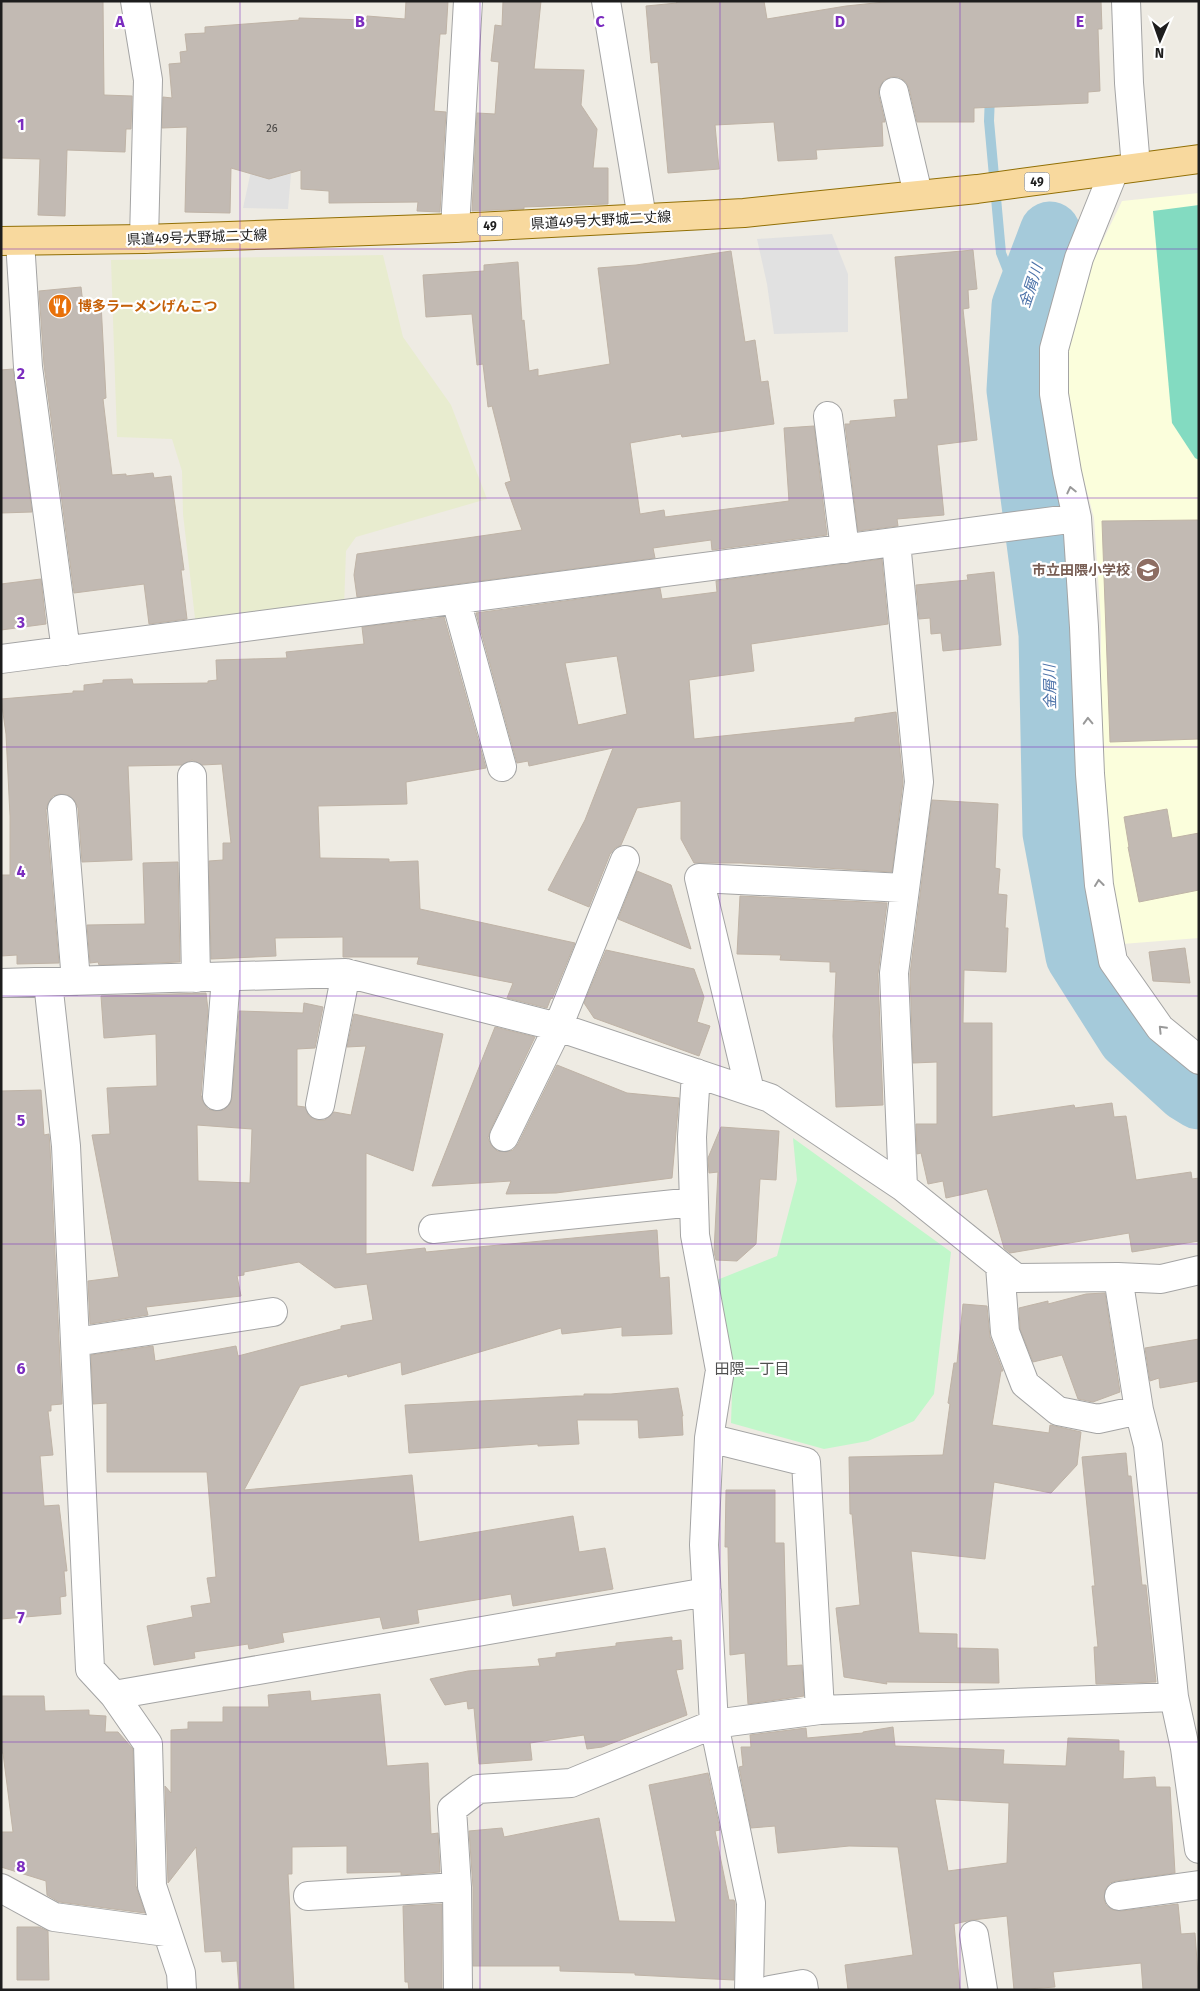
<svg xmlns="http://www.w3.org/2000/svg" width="1200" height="1991" viewBox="0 0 1200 1991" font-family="'Fira Sans','Noto Sans JP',sans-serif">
  <rect width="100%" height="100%" fill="#eeebe3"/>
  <path fill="#fbfedc" d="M1199,193V938L1122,944L1101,805V622L1094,518L1065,408L1062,349L1091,265L1122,201Z"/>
  <path fill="#e8eccf" d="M383,255L403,337L451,405L487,499L356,537L346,551L344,607L196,627L183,514L182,471L172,439L117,437L111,260Z"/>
  <path fill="#c1f7ca" d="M793,1138L951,1252L934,1394L914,1421L868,1441L824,1449L731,1423L733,1364L717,1280L777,1256L797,1180Z"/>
  <path fill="#83dbc1" d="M1199,205V460L1195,458L1172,423L1153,211Z"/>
  <path fill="#e1e1e1" d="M251,171L291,174L288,209L243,208Z
    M832,234L848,274V332L774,334L767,284L757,239Z"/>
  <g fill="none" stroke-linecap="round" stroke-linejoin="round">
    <path stroke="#a5cada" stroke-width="10" d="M990,95L989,121L1001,253L1022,306"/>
    <path stroke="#a5cada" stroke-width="61" d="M1050,232L1022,306L1017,390L1049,634L1053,833L1076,956L1128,1038L1186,1091L1199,1099"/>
  </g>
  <path fill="#c2bab3" stroke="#bfb3a6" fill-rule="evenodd" d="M1,1H103L104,95L132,96L131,129H126L125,152L67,150L65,216L38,215L40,159L1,158Z
    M406,1H448L446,34H440L434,111L446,112L440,212L417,211L418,202L329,203V191L301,189V170L269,179L231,168L230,213L185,212L187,127L162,128L163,97L172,98L169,64L181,63L180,52L187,51L185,34L205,33V27L299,20V18L367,20V16L405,19Z
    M503,1H541L534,69L584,70L581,105L597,129L593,168H608V204L524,207V209L472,211L477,113L495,114L499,62L491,61L495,25L502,26Z
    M676,1H764L767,19L846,6L894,1H1101L1102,29H1098L1100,91L1088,92V103L974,108V122H917L909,88L906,82L899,77H891L884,80L879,88V96L885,122H882L883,146L816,150L817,159L778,161L774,122L715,125L719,169L668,173L658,62L651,63L646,6L677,3Z
    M973,250L977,289L968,290L969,308L963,309L977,440L937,445L944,515L897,519L898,526L858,531L845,424H850V421L896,417L894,400L908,399L895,257Z
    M731,251L745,342L755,340L761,382L768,381L774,424L682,437L681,434L630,443L640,514L664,510L665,517L789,501L784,428L814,426L827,535L712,550L711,540L653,548L655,558L357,597L354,575L357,554L522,530L505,483L511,481L492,406L488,407L483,364L477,365L472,314L426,317L423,275L484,271V265L518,262L522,321L524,320L529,371L538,369V376L610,364L598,268L636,265Z
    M81,287L83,304L101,303L106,398L103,399L112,475L126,474V476L153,473L154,478L171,476L184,570H181L187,619L149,624L144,584L74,593L44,365L39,291Z
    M13,369L32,512L1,513V370Z
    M1199,520V739L1110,742L1102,521Z
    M882,559L888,624L751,644L754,671L689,680L694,739L855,722V718L896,712L903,782L892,872L741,863H694L681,839V801L637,808L621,845L615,848L610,854L589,907L548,890L585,820L613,748L529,766L528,761L517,763L476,613L660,588L662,599L717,592L716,581ZM617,656L627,714L578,725L565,663Z
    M994,572L1001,645L943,651L941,633L931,634L930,618L919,619L916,585L968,580L967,575Z
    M41,579L46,624L1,630V584Z
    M444,617L486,768L406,782L407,804L318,806L320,858L389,859V862L418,861L420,909L575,943L552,999L551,998L547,1008L507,998L513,983L417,964L419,957H343V937L275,938L276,956L211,959L209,861L223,860V843H231L222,764L202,765L192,760L182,765L128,766L132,860L82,862L78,808L75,801L68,795L60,794L53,796L48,803L46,810L59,963L17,964V955L1,956V875H10V816L6,734L1,699L73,693V691H84V685L103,683V680L132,679L133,684L208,683V681L217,680L216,660L287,658L286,652L364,644L362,627Z
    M932,800L998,804L995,868L1000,869L998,894L1007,895L1005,928H1008L1006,972L964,970L963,1023H992V1117L1074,1105L1075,1108L1112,1103L1114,1117L1126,1116L1136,1180L1191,1172L1192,1179L1199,1178V1241L1132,1252L1129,1233L1010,1253L1004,1248L987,1189L946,1198L943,1181L928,1184L921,1153L917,1154L916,1124H937V1062L913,1063L910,974Z
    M1167,809L1172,838L1199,833V890L1139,902L1128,847H1129L1124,817Z
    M178,862L180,962L99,965L98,962L90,963L87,925L145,924L143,863Z
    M637,871L671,885L691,949L618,919Z
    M740,896L887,903L878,974L883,1105L836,1107L833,1036L836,972H830V962L780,960L781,955L737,954Z
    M1185,948L1190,983L1153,981L1149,952Z
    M606,950L694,969L704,997L697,1022L710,1026L699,1056L594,1018L584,1003Z
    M206,993L208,1010L201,1095L203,1102L208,1109L215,1111L224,1110L230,1104L232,1098L239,1011L303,1013L304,1003L323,1007L315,1048L297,1049V1106L305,1107L309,1116L317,1120H325L334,1112L351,1115L366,1046L347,1047L354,1014L443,1034L413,1171L366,1153V1254L425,1248L426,1252L657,1230L660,1278L669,1277L672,1334L622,1336V1327L562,1334L561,1328L402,1375L401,1362L348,1377L347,1374L300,1386L244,1490L412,1475L419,1542L573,1516L579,1552L605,1548L613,1589L513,1606L511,1594L417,1610L419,1623L383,1629L380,1617L282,1633L284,1642L249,1649L248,1644L194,1652L195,1658L154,1665L147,1626L193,1617L191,1606L211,1603L207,1578L216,1577L207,1472H107V1403L93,1404L91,1355L153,1346L155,1361L236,1346L238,1356L341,1329V1326L373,1320L367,1284L335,1288L299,1262L244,1272V1275L237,1276L241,1296L146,1307L148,1315L90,1324L88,1281L119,1277L92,1135L110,1134L107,1088L157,1086L156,1034L104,1038L101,996ZM197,1125L252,1129L250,1183L198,1181Z
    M495,1027L535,1037L490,1131L488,1138L491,1145L497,1151L506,1152L513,1150L518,1144L557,1065L627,1093L679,1098L672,1178L556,1193L506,1194L511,1181L432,1186Z
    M41,1090L44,1135L49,1134L50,1147L62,1404L51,1405V1411H48L53,1455L40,1456L44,1506L59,1505L67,1571H64L66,1596L60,1597L61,1614L1,1619V1091Z
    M721,1127L779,1131L776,1180L760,1179L756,1244L737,1261L716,1260L714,1252L718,1172L709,1173L708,1158Z
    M1105,1293L1120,1392L1093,1402L1078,1399L1062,1355L1033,1362L1020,1329L1019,1308L1048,1301V1304L1086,1294Z
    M963,1304L987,1306L990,1337L1003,1371H1001L992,1425L1049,1433L1050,1425L1081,1432L1077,1465L1051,1493L994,1482L985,1559L911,1551L919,1633L957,1634V1648L998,1649L999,1683L886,1682L887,1684L844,1677L836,1608L860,1605L852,1514H850L849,1457L943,1455L950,1404L948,1403L954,1363H957Z
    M1199,1339V1381L1160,1388L1159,1378L1150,1381L1145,1348Z
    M678,1388L683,1416H682L683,1435L639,1438L638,1420H577L579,1444L538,1446V1444L409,1453L405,1405L576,1396H584V1394H611Z
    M1126,1453L1128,1476H1131L1142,1585H1146L1156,1682L1096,1684L1094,1647H1098L1092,1586H1095L1082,1457Z
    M726,1490H775V1543H784L787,1666L802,1665L804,1696L748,1704L745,1653L730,1655L728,1547H725Z
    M672,1637V1641L681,1640L683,1669L676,1670L687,1715L602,1747L587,1749L584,1735L530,1743L532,1760L479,1764L474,1708L468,1709L467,1701L445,1705L430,1679L468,1671L540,1666L538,1659L556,1657V1653L616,1646V1643Z
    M310,1691L311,1701L380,1694L387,1766L428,1763L431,1834L438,1833L440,1872L401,1875V1872L347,1873V1846L292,1847V1874H288L294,1990H239L237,1961L222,1962L221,1951L205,1952L196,1847L168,1883L165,1786L171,1793V1730L188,1729V1722H223V1707H269L268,1695Z
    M1,1696H44L45,1711L89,1710V1715L106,1716L105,1732H118L133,1749L136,1886L145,1913L59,1902L47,1895L46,1881L1,1867V1832H13L3,1753H1Z
    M893,1727L895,1746L1004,1750L1003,1764L1066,1766L1068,1738L1119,1740V1751H1124L1123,1779L1155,1777L1156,1787H1170L1175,1873L1116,1881L1110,1883L1105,1890L1104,1899L1106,1905L1113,1910L1121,1911L1178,1904L1181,1934L1195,1933L1199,1990H1143L1141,1963L1053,1972L1055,1987L1014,1990L1007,1916L972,1920L954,1924L960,1990H848L845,1965L913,1955L898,1847L849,1846L778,1853L775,1826L751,1828L739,1767L743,1766L741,1747H751L750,1735L806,1728L807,1738L863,1733V1732ZM935,1799L1009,1803L1007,1863L948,1871Z
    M708,1773L720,1830L715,1831L729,1900H734L735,1904L734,1980L635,1975V1973L560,1971V1966H473V1887L469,1831L502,1828L504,1837L599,1818L619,1921L676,1922L649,1785Z
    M442,1904V1990H409L408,1982H405L403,1906Z
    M17,1927H39L48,1931L49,1980H17Z"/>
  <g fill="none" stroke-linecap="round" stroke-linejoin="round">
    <g stroke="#a4a4a4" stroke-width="30">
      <path id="minor" d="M135,1L148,80L144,239
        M606,1L642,218
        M1126,1L1129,83L1136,167
        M894,92L918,194
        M1114,171L1079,258L1054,349V394L1067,472L1077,518L1084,627L1090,774L1099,885L1113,961L1160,1028L1199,1060
        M455,228L468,1
        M20,241L28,367L66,651
        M828,416L845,549
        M896,542L919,782L894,973L903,1187
        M456,600L502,767
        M1,659L1077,518
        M192,776L196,978
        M62,809L76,981
        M48,982L66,1146L90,1669L114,1695L707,1592
        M1,983L346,973L558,1027L770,1098L903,1187L1016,1278L1118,1277L1161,1279L1199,1270
        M696,1073L692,1137L695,1235L720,1370L709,1438L704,1545L714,1724L751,1903L749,1990
        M750,1091L699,878L905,888
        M217,1096L226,977
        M320,1105L346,973
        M504,1137L558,1027L625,860
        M433,1229L694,1202
        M1000,1266L1005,1332L1025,1384L1058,1411L1098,1419L1139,1410
        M1118,1277L1139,1410L1148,1445L1174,1697L1185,1748L1199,1849
        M75,1342L273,1312
        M709,1438L806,1462L820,1710
        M114,1695L148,1744L152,1886L181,1973L182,1990
        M1,1888L54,1917L166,1932
        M308,1896L457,1887
        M1119,1896L1199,1885
        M974,1935L983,1990
        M458,1990L457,1887L452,1809L478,1789L571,1783L714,1724L820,1710L1174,1697
        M770,1990L803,1984L804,1990"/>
    </g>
    <g stroke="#916f05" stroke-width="30">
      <path id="primary" d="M1,241L144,239L455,228L744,213L977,189L1199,159"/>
    </g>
    <use href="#minor" stroke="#fff" stroke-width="28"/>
    <use href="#primary" stroke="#f8d99e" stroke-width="28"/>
  </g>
  <defs><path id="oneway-chevron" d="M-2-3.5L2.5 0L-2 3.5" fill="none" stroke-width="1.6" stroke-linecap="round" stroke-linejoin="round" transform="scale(1.25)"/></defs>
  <g stroke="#999">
    <use href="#oneway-chevron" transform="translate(1071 490) rotate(-103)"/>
    <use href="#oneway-chevron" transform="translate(1088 721) rotate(-92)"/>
    <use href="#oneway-chevron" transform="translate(1099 883) rotate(-97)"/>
    <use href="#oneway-chevron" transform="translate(1162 1029) rotate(-134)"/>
  </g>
  <path fill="none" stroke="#7b2cbf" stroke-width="1" stroke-opacity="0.55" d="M240,1V1990M480,1V1990M720,1V1990M960,1V1990M1,249H1199M1,498H1199M1,747H1199M1,996H1199M1,1244H1199M1,1493H1199M1,1742H1199"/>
  <defs>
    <g id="restaurant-disc" transform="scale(1.25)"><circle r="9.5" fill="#e8710a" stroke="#fff"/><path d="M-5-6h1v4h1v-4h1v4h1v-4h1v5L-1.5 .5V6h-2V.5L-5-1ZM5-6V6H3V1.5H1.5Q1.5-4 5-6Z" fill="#fff"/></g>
    <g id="school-disc" transform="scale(1.25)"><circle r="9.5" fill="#8d6e63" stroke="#fff"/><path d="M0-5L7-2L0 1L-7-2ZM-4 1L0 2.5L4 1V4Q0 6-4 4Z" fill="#fff"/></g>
  </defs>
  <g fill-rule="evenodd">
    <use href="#restaurant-disc" x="60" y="306"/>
    <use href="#school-disc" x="1148" y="570"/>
  </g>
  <g text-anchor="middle" stroke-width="4.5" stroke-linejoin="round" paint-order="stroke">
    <g font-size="11" fill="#464442">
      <text x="272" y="132">26</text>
    </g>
    <g fill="#fff" stroke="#616161" stroke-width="1">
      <rect x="1024.5" y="172.5" width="25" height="19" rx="4"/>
      <rect x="477.5" y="216.5" width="25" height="19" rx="4"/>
    </g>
    <g font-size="12" font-weight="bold" fill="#1d1d1d">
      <text x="1037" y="186">49</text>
      <text x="490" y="230">49</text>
    </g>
    <g font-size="14" fill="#1d1d1d" stroke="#fff">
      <text transform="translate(601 220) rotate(-3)" y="5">県道49号大野城二丈線</text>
      <text transform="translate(197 237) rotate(-2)" y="5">県道49号大野城二丈線</text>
    </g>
    <g font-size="14" font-weight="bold" fill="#c56008" stroke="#fff" text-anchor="start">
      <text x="78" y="311">博多ラーメンげんこつ</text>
    </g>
    <g font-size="14" font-weight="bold" fill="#785e54" stroke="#fff" text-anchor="end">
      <text x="1130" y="575">市立田隈小学校</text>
    </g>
    <g font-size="15" font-style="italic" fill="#4d73a9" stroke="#fff">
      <text transform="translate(1031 286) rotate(-72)" y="5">金屑川</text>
      <text transform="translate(1050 687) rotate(-91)" y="5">金屑川</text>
    </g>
    <g font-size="15" fill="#505050" stroke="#fff">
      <text x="752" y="1374">田隈一丁目</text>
    </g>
  </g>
  <g font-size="16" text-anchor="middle" font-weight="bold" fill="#7b2cbf" stroke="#fff" stroke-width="4.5" stroke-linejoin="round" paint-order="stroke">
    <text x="120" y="27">A</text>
    <text x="360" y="27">B</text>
    <text x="600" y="27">C</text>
    <text x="840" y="27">D</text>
    <text x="1080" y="27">E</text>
    <text x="21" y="130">1</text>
    <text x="21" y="379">2</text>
    <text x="21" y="628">3</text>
    <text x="21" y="877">4</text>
    <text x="21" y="1126">5</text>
    <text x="21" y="1374">6</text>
    <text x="21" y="1623">7</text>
    <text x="21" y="1872">8</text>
  </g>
  <rect width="1200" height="1991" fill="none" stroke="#1d1d1d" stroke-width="5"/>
  <g transform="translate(1160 40) rotate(182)" stroke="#ffffff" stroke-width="4" paint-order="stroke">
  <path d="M0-4L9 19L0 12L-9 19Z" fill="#1d1d1d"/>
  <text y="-8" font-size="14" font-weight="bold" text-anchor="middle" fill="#1d1d1d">N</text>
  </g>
</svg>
